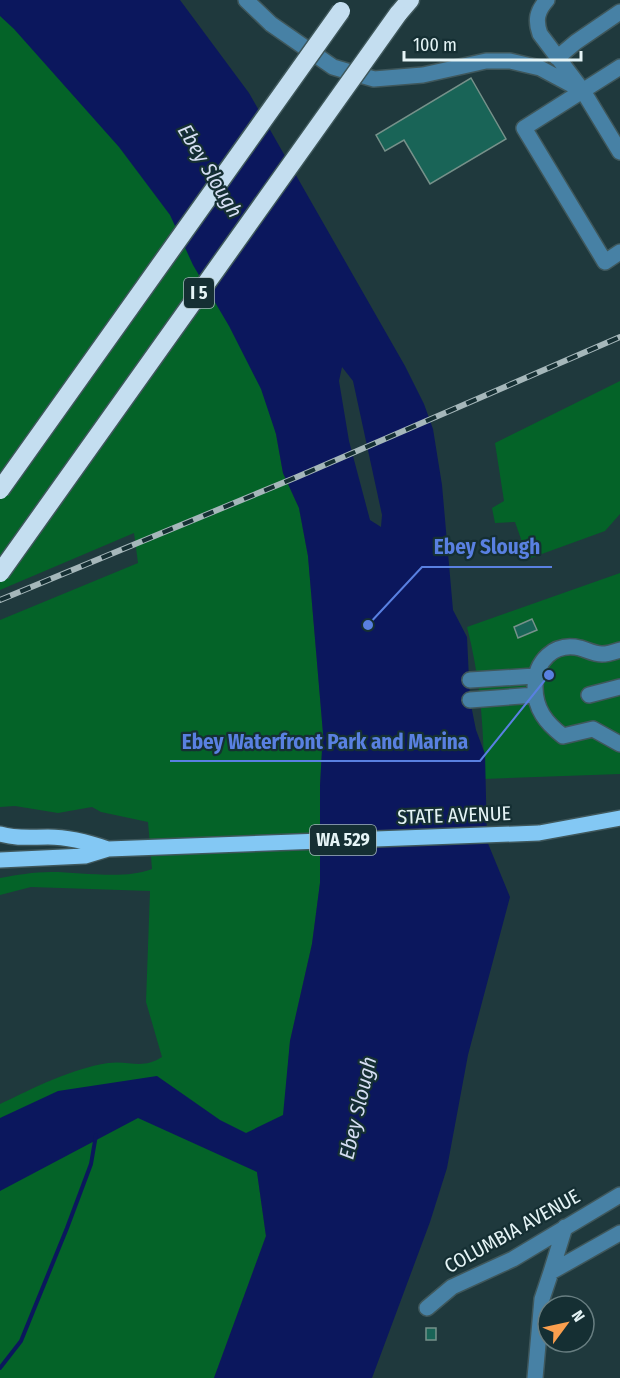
<svg xmlns="http://www.w3.org/2000/svg" width="620" height="1378" viewBox="0 0 620 1378" font-family="'Fira Sans Condensed',sans-serif">
  <rect width="100%" height="100%" fill="#1f393d"/>
  <path fill="#046328" d="M0,0L140,150L258,362L276,434L283,473L299,508L308,556L323,733L320,786V883L312,944L290,1041L284,1115L257,1172L266,1236L214,1378H0V1104C34,1088 70,1069 108,1063C129,1060 142,1070 162,1057L146,1002L150,891L31,887L0,895V878C16,875 34,872 51,872C82,872 124,880 152,869L148,822L101,812L92,807L58,813L15,806L0,807V620L138,563L134,533L0,590Z
    M620,381V514L605,531L528,559L515,522L495,523L492,508L504,501L495,443Z
    M620,573V774L484,779C484,728 480,677 467,627Z"/>
  <path fill="#0b175d" d="M0,0H180L249,93L405,366L424,404L433,429L442,485L453,610L467,637L470,700L476,730L485,754L487,841L510,897L468,1055L447,1168L430,1222L372,1378H214L266,1236L257,1172L138,1118L0,1191V1118L58,1091L157,1076L220,1120L246,1133L283,1115L290,1041L312,944L320,883V786L323,733L308,556L299,508L283,473L276,434L261,389L229,326L193,265L170,215L119,147L14,29L0,16Z"/>
  <path fill="#1f393d" d="M342,367L353,381L382,515L381,527L370,520L349,441L339,381Z"/>
  <g fill="none" stroke-linecap="round" stroke-linejoin="round">
    <path stroke="#0b175d" stroke-width="4" d="M0,1368L21,1341L67,1228L91,1164L96,1135"/>
  </g>
  <path fill="#196457" stroke="#76918a" stroke-width="1.5" d="M471,78L506,139L430,184L404,140L385,151L376,135Z
    M532,619L537,630L518,638L514,627Z
    M426,1328H436V1340H426Z"/>
  <g fill="none" stroke-linecap="round" stroke-linejoin="round">
    <g stroke="#3f575b" stroke-width="18">
      <path id="minor" d="M246,0L271,24L333,67L374,79L423,75L486,61H510L540,68L583,91
        M547,0C537,11 535,20 540,34L583,91L620,152
        M557,58L576,42L620,12
        M620,67L524,128L605,262L620,252
        M620,650C614,652 608,654 602,654C594,654 587,650 580,648C554,642 535,661 535,687C535,709 546,723 563,736L593,729L620,744
        M470,680L535,676
        M589,695L620,687
        M470,700L535,695
        M551,1272L565,1227
        M427,1308L452,1287L513,1259L620,1195
        M535,1378L542,1299L551,1272L620,1233"/>
    </g>
    <g stroke="#3f575b" stroke-width="18">
      <path id="major" d="M0,834C16,839 31,837 48,837C69,837 88,842 108,849
        M0,860L85,856L108,849L539,833L620,818"/>
    </g>
    <g stroke="#3f575b" stroke-width="21">
      <path id="highway" d="M398,14L410,0"/>
    </g>
    <use href="#minor" stroke="#4781a5" stroke-width="15"/>
    <use href="#major" stroke="#83c8f4" stroke-width="15"/>
    <use href="#highway" stroke="#c4def0" stroke-width="18"/>
    <g stroke="#a5b7ba" stroke-width="6">
      <path id="rail" d="M0,600L297,477L620,337"/>
    </g>
    <use href="#rail" stroke="#152f33" stroke-width="4" stroke-dasharray="11" stroke-linecap="butt"/>
    <g stroke="#3f575b" stroke-width="21" stroke-linecap="butt">
      <path id="highway-bridge" d="M0,490L341,11
        M0,573L398,14"/>
    </g>
    <use href="#highway-bridge" stroke="#c4def0" stroke-width="18"/>
  </g>
  <g text-anchor="middle" stroke-width="4.5" stroke-linejoin="round" paint-order="stroke">
    <g fill="#152f33" stroke="#a7b9bc" stroke-width="1.5">
      <rect x="184" y="278" width="30" height="30" rx="4.5"/>
      <rect x="310" y="825" width="66" height="30" rx="4.5"/>
    </g>
    <g font-size="18" font-weight="bold" fill="#e5f4f6">
      <text x="199" y="299">I 5</text>
      <text x="343" y="846">WA 529</text>
    </g>
    <g font-size="20" fill="#e5f4f6" stroke="#152f33">
      <text transform="translate(454 815) rotate(-2)" y="7">STATE AVENUE</text>
      <text transform="translate(512 1231) rotate(-29)" y="7">COLUMBIA AVENUE</text>
    </g>
    <g font-size="21" font-style="italic" fill="#d5def3" stroke="#152f33">
      <text transform="translate(210 171) rotate(59)" y="7">Ebey Slough</text>
      <text transform="translate(358 1108) rotate(-77)" y="7">Ebey Slough</text>
    </g>
  </g>
  <path fill="none" stroke="#5980e1" stroke-width="2" d="M368 625L422 567H552M549 675L480 761H170"/>
  <g fill="#5980e1" stroke="#152f33" stroke-width="2">
    <circle cx="368" cy="625" r="6"/>
    <circle cx="549" cy="675" r="6"/>
  </g>
  <g font-size="21" text-anchor="middle" font-weight="bold" fill="#5980e1" stroke="#152f33" stroke-width="4.5" stroke-linejoin="round" paint-order="stroke">
    <text x="487" y="554">Ebey Slough</text>
    <text x="325" y="749">Ebey Waterfront Park and Marina</text>
  </g>
  <g transform="translate(566 1324) rotate(57)"><circle r="28" fill="#152f33" stroke="#687e81" stroke-width="1.5"/>
  <path d="M0-4.5L10 22L0 15L-10 22Z" fill="#fa9f4e"/>
  <text y="-9" font-size="16" font-weight="bold" text-anchor="middle" fill="#e5f4f6">N</text>
  </g>
  <path d="M404 51v9h177v-9" fill="none" stroke="#e5f4f6" stroke-width="3"/>
  <text x="413" y="51" font-size="18" fill="#e5f4f6" stroke="#152f33" stroke-width="4.5" paint-order="stroke">100 m</text>
</svg>
